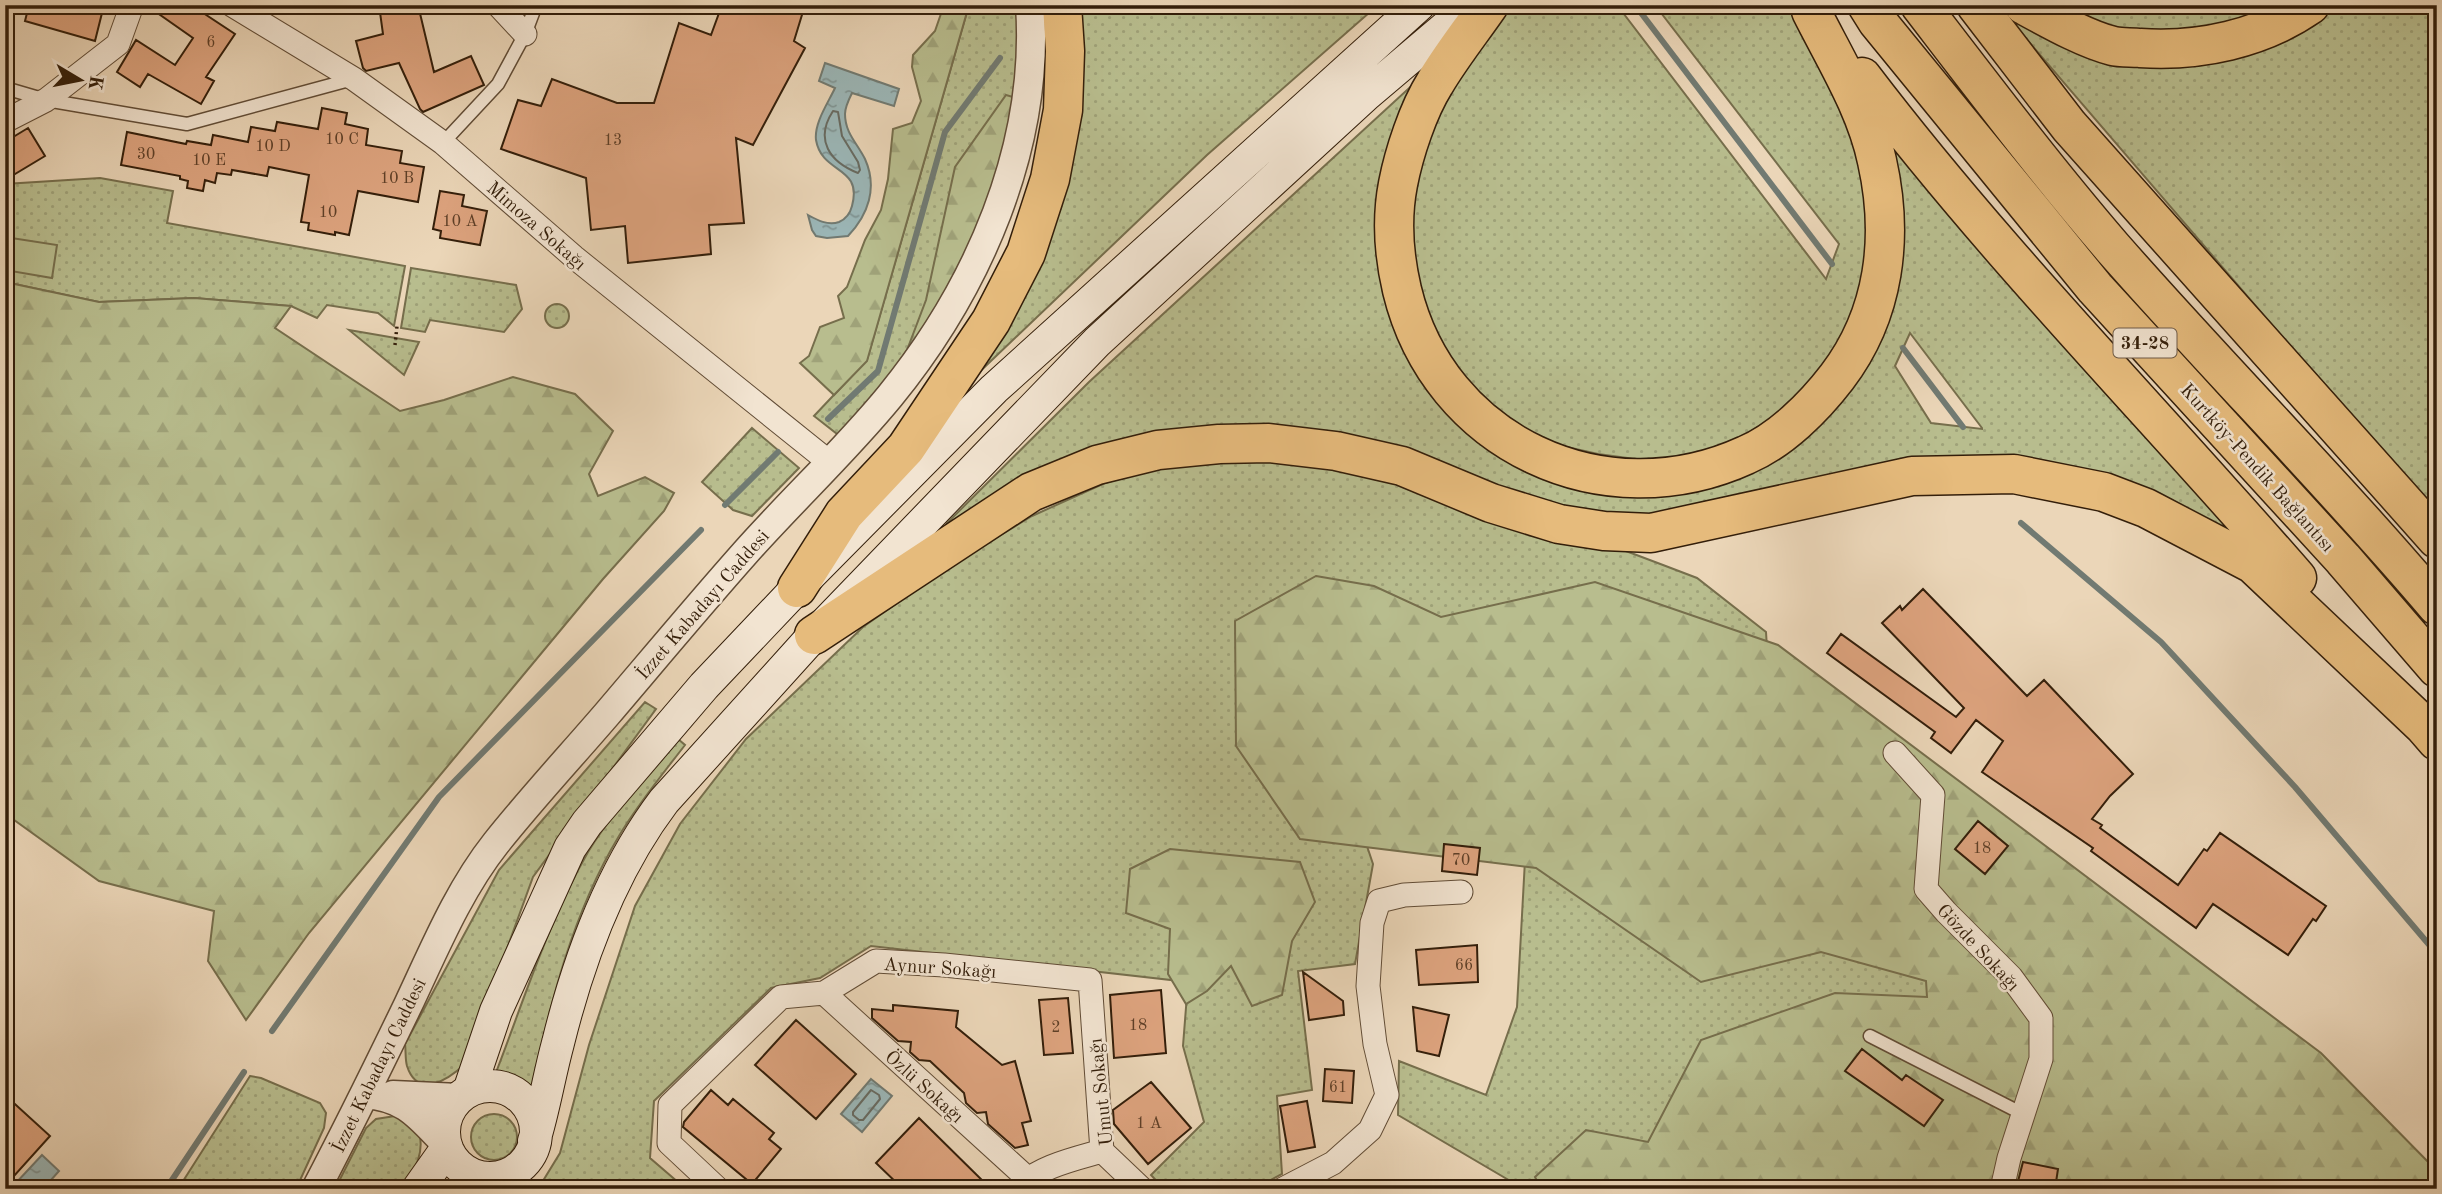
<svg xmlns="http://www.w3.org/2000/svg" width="2442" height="1194" viewBox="0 0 2442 1194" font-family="'Old Standard TT',serif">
  <defs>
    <pattern id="grass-dots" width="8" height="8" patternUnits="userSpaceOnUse" patternTransform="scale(1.75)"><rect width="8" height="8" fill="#b8bd8e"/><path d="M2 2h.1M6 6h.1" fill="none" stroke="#9fa279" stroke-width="1.8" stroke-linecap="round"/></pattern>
    <pattern id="forest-firs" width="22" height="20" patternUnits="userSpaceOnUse" patternTransform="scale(1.75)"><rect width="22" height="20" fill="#b8bd8e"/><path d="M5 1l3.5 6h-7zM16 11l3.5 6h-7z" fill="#9fa279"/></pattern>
    <pattern id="water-ripples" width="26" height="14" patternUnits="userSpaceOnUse" patternTransform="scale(1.75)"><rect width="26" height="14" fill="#9bb7b8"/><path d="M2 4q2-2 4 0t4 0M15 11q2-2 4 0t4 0" fill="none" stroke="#7f9494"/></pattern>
  </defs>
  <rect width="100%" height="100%" fill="#ebd6b8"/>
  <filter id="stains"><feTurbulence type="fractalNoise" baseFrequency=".00286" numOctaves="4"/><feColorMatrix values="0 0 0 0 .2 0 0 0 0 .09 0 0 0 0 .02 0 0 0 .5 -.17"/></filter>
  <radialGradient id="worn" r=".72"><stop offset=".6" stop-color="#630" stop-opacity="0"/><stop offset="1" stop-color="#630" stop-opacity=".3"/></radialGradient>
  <path fill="url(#grass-dots)" stroke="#766e4c" stroke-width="2" fill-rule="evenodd" d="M969,5H1030L1025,106L918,347L841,437L814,416L867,360Z
    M1073,5H1378L1207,155L970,381L1027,285L1061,208L1075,133Z
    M1515,5H1617L1826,279L1839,244L1655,5H1790L1850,107L1875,192L1856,323L1805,400L1732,445L1672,464L1598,454L1549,443L1495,413L1451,374L1413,297L1409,234L1418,165L1430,116L1480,34Z
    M2058,5H2286L2184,38L2117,33Z
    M2336,5H2437V517L1999,7L2061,43L2286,38Z
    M1419,79L1391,165L1437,394L1660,490L1871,354L1876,120L2263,555L2059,467L1659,518L1568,512L1371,443L1087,451L946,524L1089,382ZM1910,333L1982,428V429L1931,423L1895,366Z
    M100,178L173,191L167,223L405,266L394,326L378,313L327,305L317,318L291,306L194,298L99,302L5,282V184Z
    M411,268L516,285L522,309L504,332L430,320L425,332L401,328Z
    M545 316a12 12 0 1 1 24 0a12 12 0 1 1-24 0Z
    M349,330L419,342L404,375Z
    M752,428L799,468L752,516L733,510L702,482Z
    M1322,460L1610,545L1663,565L1697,578L1766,632L1770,697L1311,679L1373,864L1355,964L1298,971L1312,1090L1277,1096L1282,1174L1254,1189H1164L1151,1175L1204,1122L1183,1046L1188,982L871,946L820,978L771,988L654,1101L650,1158L686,1189H538L560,1153L589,1045L635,906L680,824L746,739L863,627L951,565L1032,516L1105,483L1179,462Z
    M645,702L656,709L533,877L465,1064C449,1079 418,1100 407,1066C405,1059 406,1051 405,1044L499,870Z
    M678,739L685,745C662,775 638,804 619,836C572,914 550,1004 531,1093L515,1082L495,1075C524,1000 548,922 588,852C613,811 648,775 678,739Z
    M1525,860L1946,957L1963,1024L1576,1189H1524L1398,1115L1399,1061L1486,1095L1517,1007Z
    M250,1076L261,1078L320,1103L326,1113L324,1128L296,1189H178Z
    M471 1137a23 23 0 1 1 46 0a23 23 0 1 1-46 0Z
    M395,1116L417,1127C427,1150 415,1170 402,1189H335L366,1128L376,1119Z"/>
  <path fill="url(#forest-firs)" stroke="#766e4c" stroke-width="2" d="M944,5H969L867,361L834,395L800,363L809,356L820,327L844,318L838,296L847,287L865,240L881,210L888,179L893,129L912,123L921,101L912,67L913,55L935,31Z
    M1006,95L1027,101L1000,194L918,347L859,422L907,350L926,300L955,167Z
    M5,282L99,302L194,298L291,306L275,328L400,411L444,400L513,377L575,394L613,431L589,474L598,496L645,477L674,493L664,511L603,579L309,933L246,1020L208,961L214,911L99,881L10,817L5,811Z
    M1316,576L1374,586L1441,617L1595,582L1778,645L2321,1053L2437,1171V1189H1541L1535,1177L1586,1130L1648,1142L1701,1040L1835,993L1927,997L1926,981L1821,952L1701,982L1536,868L1300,839L1236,746L1235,621Z
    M1170,849L1300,862L1315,902L1292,941L1282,995L1252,1006L1231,966L1207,991L1186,1004L1168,974L1170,929L1126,913L1130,869Z"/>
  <path fill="#b8bd8e" stroke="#766e4c" stroke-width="2" d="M5,237L57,245L52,278L5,270Z"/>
  <path fill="url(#water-ripples)" stroke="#717a72" stroke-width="2" d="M825,63L899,89L894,106L852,93C849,99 845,107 845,114C845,133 857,143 865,159C878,188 868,215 848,236L827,238L816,236L812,230L808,215C817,220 828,226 839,222C846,219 850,214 852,206C863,165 822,175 816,140C814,123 828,103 835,88L819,81Z
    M871,1079L892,1096L862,1132L841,1114Z
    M42,1155L59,1171L43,1189H18L14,1185Z"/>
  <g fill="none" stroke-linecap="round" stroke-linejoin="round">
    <path stroke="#676a61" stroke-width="2" d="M833,111L838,112L842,136L858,162L860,170L858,173C830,162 814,140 833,111Z
      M871,1090L879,1095L880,1099L863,1120H859L853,1115V1112Z"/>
    <path stroke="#717a72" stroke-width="6" d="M1635,5L1832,264
      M1903,348L1963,427
      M828,419L878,371L945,132L1000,58
      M725,505L778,452
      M2021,523L2161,642L2295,787L2437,954
      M272,1031L439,797L701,530
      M166,1189L244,1072"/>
  </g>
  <path fill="#dda37e" stroke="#331e0a" stroke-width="2" d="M29,5H104L95,41L25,21Z
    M146,5H191L235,34L206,77L214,81L201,104L148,74L140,87L117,72L136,40L175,65L193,38Z
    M379,5H418L434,72L471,56L484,85L423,112L420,109L399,63L366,71L363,68L356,41L383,34Z
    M722,5H805L794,41L805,48L753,145L736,138L744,223L709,225L711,254L628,263L625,226L591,230L586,178L501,149L518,100L541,106L552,79L617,103H654L679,23L711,35Z
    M322,108L347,113L345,124L368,129L366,145L402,151L400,163L424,167L418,202L358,191L349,235L335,232V235L308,230L309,223L301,222L309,175L269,167L267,176L232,170L231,175L217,173L215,183L205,180L203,191L187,188L188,181L180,179V176L121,165L127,132L186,144L187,141L211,145L213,135L248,142L251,127L275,131L277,122L318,129Z
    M28,128L45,156L5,180V142Z
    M440,191L464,195L462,206L487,211L480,245L440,238L441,231L433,229Z
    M1923,589L2027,696L2044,680L2133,774L2110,796L2092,819L2102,825L2100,828L2178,885L2204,849L2207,851L2220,833L2326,906L2316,921L2313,919L2288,955L2213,904L2196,928L2091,851L2093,848L1982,772L2003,741L1976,720L1951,753L1931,738L1935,732L1827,653L1841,634L1956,717L1964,708L1882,623L1900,606L1902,610Z
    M1978,821L2008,846L1985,874L1955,849Z
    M1444,844L1480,848L1477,875L1442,871Z
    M1477,945L1478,982L1419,985L1416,950Z
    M1303,972L1343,1001L1344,1015L1309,1020Z
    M1161,990L1166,1053L1114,1058L1110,995Z
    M1068,998L1073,1053L1044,1055L1039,1000Z
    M893,1005L958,1011L956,1027L1002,1065L1015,1061L1031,1121L1022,1123L1028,1145L1015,1148L988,1124L986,1112L977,1113L966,1103L964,1093L930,1061L919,1060L910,1052L911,1042L898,1041L872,1018V1009L893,1011Z
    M1413,1007L1449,1015L1439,1056L1417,1051Z
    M796,1020L856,1074L816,1119L755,1065Z
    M1862,1049L1902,1080L1906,1075L1943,1100L1924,1126L1845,1071Z
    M1325,1069L1354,1071L1352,1103L1323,1101Z
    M1151,1082L1191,1128L1148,1164L1114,1124L1113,1110Z
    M711,1090L728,1105L733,1099L774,1133L769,1139L781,1149L752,1184L683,1127L684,1122Z
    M5,1095L50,1136L5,1186Z
    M1307,1101L1315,1147L1288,1152L1280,1106Z
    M919,1118L991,1189H903L876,1163Z
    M2023,1162L2058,1169L2055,1189H2016Z"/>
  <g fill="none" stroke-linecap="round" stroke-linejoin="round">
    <g stroke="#614c36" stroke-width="15">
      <path id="service" d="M5,88L46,100L187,124L353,79
        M443,143L498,84L525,34L536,5
        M1870,1036L2023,1114"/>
    </g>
    <g stroke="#614c36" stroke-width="25">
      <path id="minor" d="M232,5L354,79L443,143L574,257L829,462
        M498,5L525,34
        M5,121L46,100L118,44L132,5
        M1895,753L1933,795L1926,889L1946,912L2011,977L2041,1018V1059L2009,1158L2002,1189
        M824,993L1027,1178
        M718,1189L669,1143L670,1105L781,997L824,993L876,961L944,965L1090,980L1102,1151L1142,1189
        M1017,1189C1037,1167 1074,1159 1102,1151
        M1283,1189L1333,1163L1370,1130L1387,1095L1375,1044L1368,986L1372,923L1379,901L1404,895L1461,892"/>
    </g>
    <g stroke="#614c36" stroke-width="31">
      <path id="tertiary" d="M365,1094C405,1097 418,1115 444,1142
        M393,1095L459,1098
        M316,1189C348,1128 378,1067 408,1005C434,950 458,891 496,843C531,799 570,757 607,714C653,660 698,606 745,553C792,500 845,451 890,396C978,288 1040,147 1030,5"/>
    </g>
    <g stroke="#331e0a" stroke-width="34">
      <path id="secondary" d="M444 1132a46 46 0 1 1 92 0a46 46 0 1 1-92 0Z
        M469,1091L496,1011L570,848L587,823L704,686L797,588L994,389L1419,5
        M534,1141C544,1109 549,1076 558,1043C579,958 611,871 664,801L814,635L1097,342L1367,94L1472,5
        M418,1189L447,1148"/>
    </g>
    <g stroke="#331e0a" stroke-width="41">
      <path id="motorway" d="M1489,5C1471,31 1451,56 1435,83C1418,110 1404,153 1398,184C1391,220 1394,256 1402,290C1439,444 1604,520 1746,455C1781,440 1814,407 1837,377C1885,314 1894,237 1877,161C1866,108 1835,59 1811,11
        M1867,5L1877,21L2095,288L2343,559L2437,668
        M1920,5C1983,87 2045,169 2112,247C2218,368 2332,482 2437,606
        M1976,5L2069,126L2437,539
        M2024,5C2050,19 2085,39 2113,46C2121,48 2132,47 2140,48C2199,52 2261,39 2310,5
        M1862,77C1996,253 2152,411 2297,578
        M797,588L844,514L906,448L991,321L1026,253L1050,179L1063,110L1065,51L1062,5
        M814,635L1031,492L1097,465L1158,450L1219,444L1269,443L1336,451L1402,466L1491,503L1559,524L1604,531L1651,533L1912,476L2014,474L2104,492L2146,508L2253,564L2424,726L2437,741"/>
    </g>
    <path stroke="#331e0a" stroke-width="3.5" stroke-dasharray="2 3.5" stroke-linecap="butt" d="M395,345L397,326"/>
    <use href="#service" stroke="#f2e4d1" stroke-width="12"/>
    <use href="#minor" stroke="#f2e4d1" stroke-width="23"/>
    <use href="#tertiary" stroke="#f2e4d1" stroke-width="28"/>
    <use href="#secondary" stroke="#f2e4d1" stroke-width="32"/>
    <use href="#motorway" stroke="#e6bb7c" stroke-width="38"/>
  </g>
  <g text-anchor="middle" stroke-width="5" stroke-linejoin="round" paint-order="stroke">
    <g font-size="16" fill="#5e3f27">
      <text x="211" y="47">6</text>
      <text x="342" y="144">10 C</text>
      <text x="613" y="145">13</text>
      <text x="273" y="151">10 D</text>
      <text x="146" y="159">30</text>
      <text x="209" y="165">10 E</text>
      <text x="397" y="183">10 B</text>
      <text x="328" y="217">10</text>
      <text x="460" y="226">10 A</text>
      <text x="1982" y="853">18</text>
      <text x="1461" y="865">70</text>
      <text x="1464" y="970">66</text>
      <text x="1138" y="1030">18</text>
      <text x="1056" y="1032">2</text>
      <text x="1338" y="1092">61</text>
      <text x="1149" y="1128">1 A</text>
    </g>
    <rect fill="#f2e4d1" stroke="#6c5946" stroke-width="2" x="2113.5" y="328.5" width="63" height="29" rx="5"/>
    <g font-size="18" font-weight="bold" fill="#331e0a">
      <text x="2145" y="349">34-28</text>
    </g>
    <g font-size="19" fill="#331e0a" stroke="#f2e4d1">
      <text transform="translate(537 225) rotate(41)" y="7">Mimoza Sokağı</text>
      <text transform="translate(2258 467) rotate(48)" y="7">Kurtköy-Pendik Bağlantısı</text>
      <text transform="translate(702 604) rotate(-49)" y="7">İzzet Kabadayı Caddesi</text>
      <text transform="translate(1979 947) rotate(47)" y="7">Gözde Sokağı</text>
      <text transform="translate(940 967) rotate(4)" y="7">Aynur Sokağı</text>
      <text transform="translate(378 1065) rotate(-64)" y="7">İzzet Kabadayı Caddesi</text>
      <text transform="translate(925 1086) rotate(42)" y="7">Özlü Sokağı</text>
      <text transform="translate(1100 1092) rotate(-96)" y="7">Umut Sokağı</text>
    </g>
  </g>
  <rect width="2442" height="1194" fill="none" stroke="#ebd6b8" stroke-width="28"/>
  <rect x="7" y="7" width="2428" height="1180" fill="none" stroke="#331e0a" stroke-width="3.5"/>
  <rect x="14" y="14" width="2414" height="1166" fill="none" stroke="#331e0a" stroke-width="2"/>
  <g transform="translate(80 80) rotate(100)" stroke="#f2e4d1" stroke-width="5" paint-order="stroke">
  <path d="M0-5L12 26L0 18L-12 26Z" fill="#331e0a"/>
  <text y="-10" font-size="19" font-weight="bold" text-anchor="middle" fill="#331e0a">K</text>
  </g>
  <rect width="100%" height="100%" filter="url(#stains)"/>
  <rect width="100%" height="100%" fill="url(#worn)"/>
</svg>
